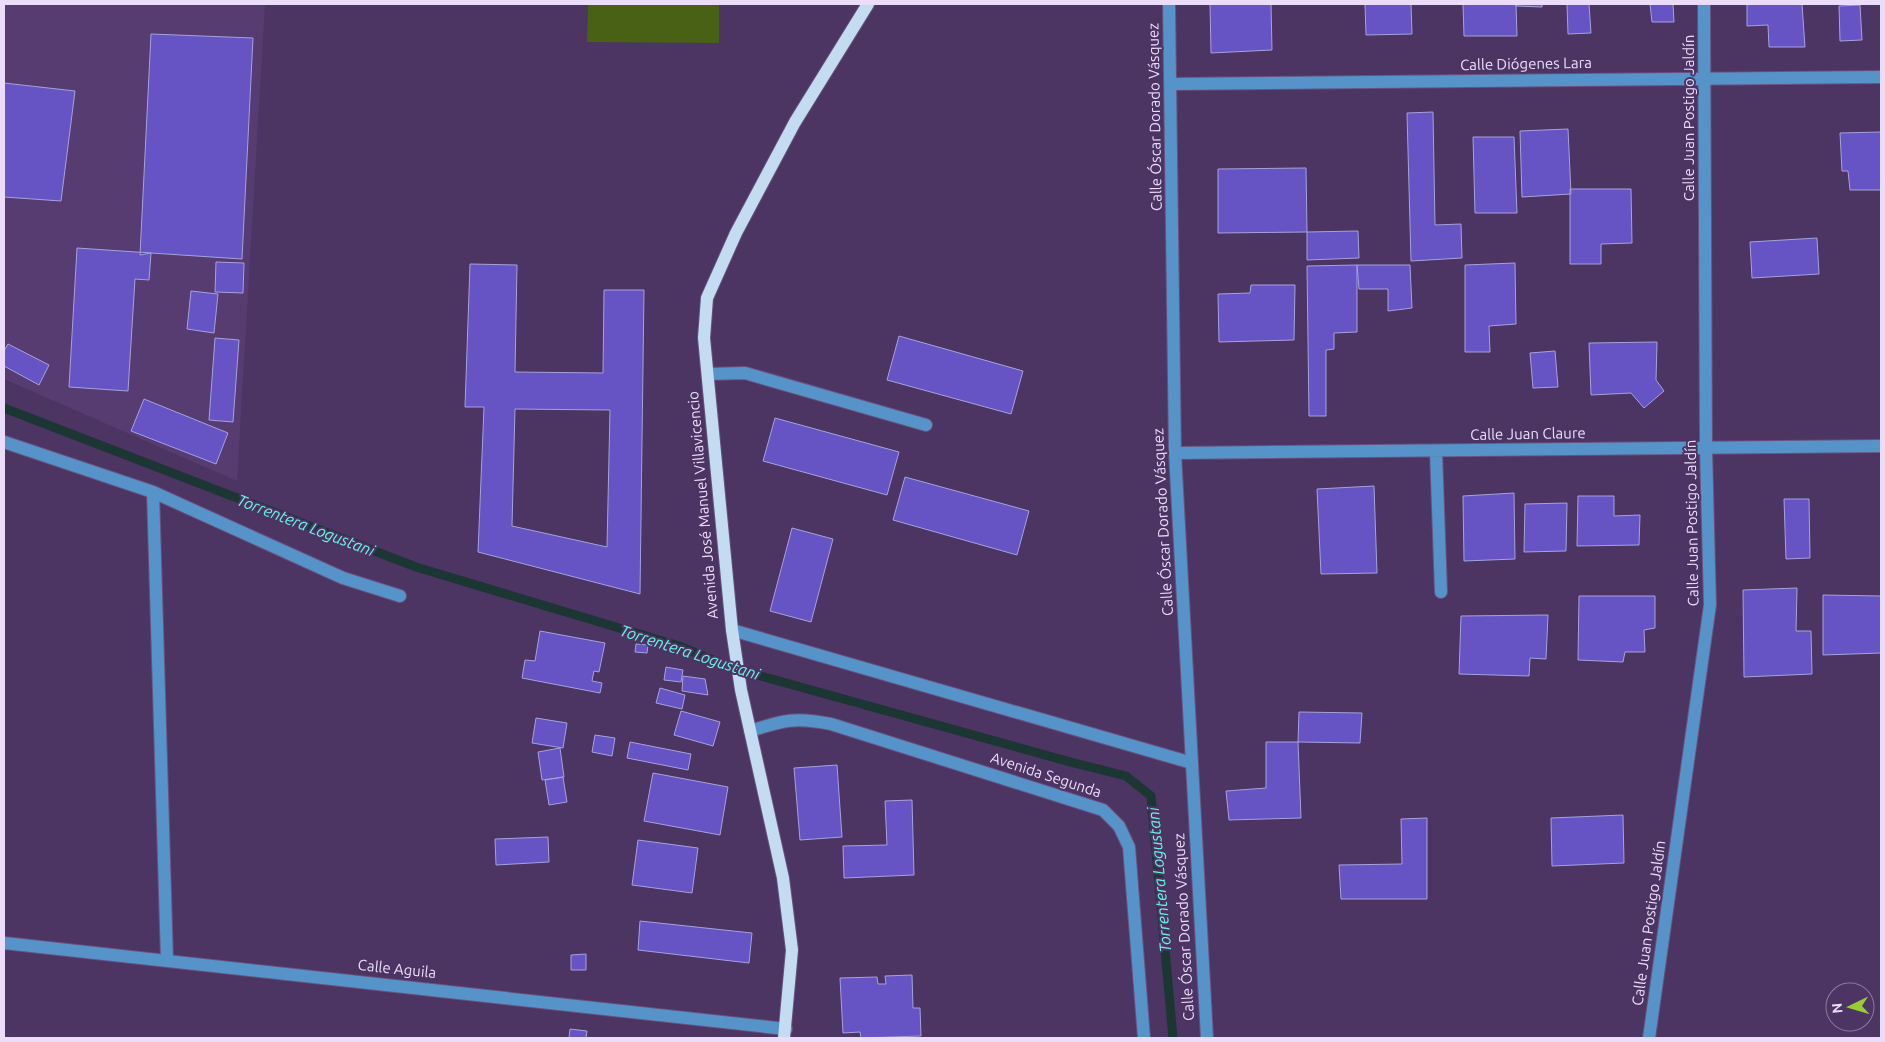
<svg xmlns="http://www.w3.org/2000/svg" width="1885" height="1042" viewBox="0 0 1885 1042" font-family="Ubuntu,sans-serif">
  <rect width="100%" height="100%" fill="#4c3463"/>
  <path fill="#573c71" d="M4,4H265L237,481L4,379Z"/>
  <path fill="#486114" d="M588,4H719V43L587,42Z"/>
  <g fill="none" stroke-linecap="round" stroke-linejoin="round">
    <path stroke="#1b3633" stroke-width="9" d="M4,408L416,567L679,646L732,668L1074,763L1126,776L1151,796L1173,1038"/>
  </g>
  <path fill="#6654c5" stroke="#a5a2dc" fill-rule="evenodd" d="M1210,4H1271L1272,50L1211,53Z
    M1365,4H1411L1412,34L1366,35Z
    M1463,4H1516L1517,36H1464Z
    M1516,4H1542V7L1516,6Z
    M1567,4H1589L1591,33L1568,34Z
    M1650,4H1673L1674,22H1652Z
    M1747,4H1802L1805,47H1769L1768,25L1747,26Z
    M1860,5L1862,40L1840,41L1839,6Z
    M151,34L253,38L242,259L151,253L140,255Z
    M4,83L75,91L61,201L4,197Z
    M1433,112L1435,225L1461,224L1462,258L1411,261L1407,113Z
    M1568,129L1571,194L1522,197L1520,131Z
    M1881,132V190H1850L1848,171H1842L1840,133Z
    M1473,137H1514L1517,213H1475Z
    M1306,168L1307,232L1218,233V169Z
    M1570,189H1631L1632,243L1601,244V264H1570Z
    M1358,231L1359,258L1307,260V232Z
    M1817,238L1819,274L1752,278L1750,242Z
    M77,248L151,253L149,280L135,279L128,391L69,387Z
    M216,262L244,263L243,293L215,292Z
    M1515,263L1516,324L1489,326L1490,352H1465V265Z
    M470,264L517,265L515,372L603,373L604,290H644L640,594L478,552L484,407H465ZM515,409L610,410L607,547L512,526Z
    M1357,265H1410L1412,308L1388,311V289H1359Z
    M1357,265V332L1334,333V349L1326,350V416H1309L1307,266Z
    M1251,285H1295L1294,340L1219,342L1218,294L1250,293Z
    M191,291L218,294L214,333L187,329Z
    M899,336L1023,371L1011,414L887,380Z
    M215,338L239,340L233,422L209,420Z
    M1657,342L1656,380L1664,391L1644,408L1631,393L1591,395L1589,343Z
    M8,344L49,365L39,385L4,366V351Z
    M1555,351L1558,387L1533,388L1530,353Z
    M144,399L228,433L216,464L131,431Z
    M775,418L899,452L887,495L763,461Z
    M905,477L1029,511L1017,555L893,520Z
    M1374,486L1377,573L1321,574L1317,489Z
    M1514,493L1515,559L1464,561L1463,496Z
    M1578,496H1614V516L1640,515L1639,545L1577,546Z
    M1784,499H1809L1810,558L1786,559Z
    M1567,503L1566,551L1524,552L1525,504Z
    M792,528L833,539L811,622L770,611Z
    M1797,588L1796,631H1811L1812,674L1744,677L1743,590Z
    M1823,595L1881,596V653L1823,655Z
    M1579,596H1655V628L1644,630L1645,652H1625L1623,662L1578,660Z
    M1548,615L1546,659L1530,658L1529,676L1459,674L1461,616Z
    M540,631L605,643L599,672L594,671L592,681L602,683L600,693L522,678L525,660L535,661Z
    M636,644L648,645L647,653L635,652Z
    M666,667L683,670L681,682L664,680Z
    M683,676L705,679L708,695L682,691Z
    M660,688L685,695L682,709L656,703Z
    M681,711L720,722L713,746L674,735Z
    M1299,712L1362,713L1360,743L1298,742Z
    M536,718L567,723L563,748L532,743Z
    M595,735L615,738L612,756L592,752Z
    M630,742L691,754L688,770L627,758Z
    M1266,742H1298L1301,818L1229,820L1226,791L1266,788Z
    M560,748L564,777L542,780L538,752Z
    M837,765L842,837L800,840L794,768Z
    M653,773L728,787L720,835L644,821Z
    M563,777L567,802L549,805L545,780Z
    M912,800L914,875L844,878L843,846L887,845L885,801Z
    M1623,815L1624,863L1552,866L1551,818Z
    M1427,818V899H1341L1339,865L1402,864L1401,819Z
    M548,837L549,862L496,865L495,839Z
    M638,840L698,848L692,893L632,885Z
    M640,921L752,933L749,963L638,950Z
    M586,954V970H571V955Z
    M912,975L913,1008H920L921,1036L861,1038L860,1032L843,1033L840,978L877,977L878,984H886L885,976Z
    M570,1029L587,1031L586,1038H569Z"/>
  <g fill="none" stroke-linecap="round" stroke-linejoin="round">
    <g stroke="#69527e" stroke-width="14">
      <path id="minor" d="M1169,4L1175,453L1207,1038
        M1171,84L1881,77
        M708,374L745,373L926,425
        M4,442L153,492L343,578L400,596
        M1436,451L1441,592
        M1175,453L1881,446
        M153,492L167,960
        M732,630L1192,763
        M750,731C784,720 795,717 831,724L1103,810L1119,826L1129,847L1144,1038
        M4,943L786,1029
        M1649,1038L1710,605L1706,449L1704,4"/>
    </g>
    <g stroke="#69527e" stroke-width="14">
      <path id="major" d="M784,1038L792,950L783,878L741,690L732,630L704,338L707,298L736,233L795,122L868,4"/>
    </g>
    <use href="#minor" stroke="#5593c9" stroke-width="12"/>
    <use href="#major" stroke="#c4dcf2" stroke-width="12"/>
  </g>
  <g text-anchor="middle" stroke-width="4" stroke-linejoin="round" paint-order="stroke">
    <g font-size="15" fill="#ebddfa" stroke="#4c3463">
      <text transform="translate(1526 64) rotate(-1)" y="5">Calle Diógenes Lara</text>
      <text transform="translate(1155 117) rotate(-91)" y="5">Calle Óscar Dorado Vásquez</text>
      <text transform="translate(1689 118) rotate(-90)" y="5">Calle Juan Postigo Jaldín</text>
      <text transform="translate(1528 434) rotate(-1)" y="5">Calle Juan Claure</text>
      <text transform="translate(703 505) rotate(-95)" y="5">Avenida José Manuel Villavicencio</text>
      <text transform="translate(1163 522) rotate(-93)" y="5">Calle Óscar Dorado Vásquez</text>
      <text transform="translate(1692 523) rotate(-91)" y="5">Calle Juan Postigo Jaldín</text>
      <text transform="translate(1046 775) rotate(18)" y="5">Avenida Segunda</text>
      <text transform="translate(1649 923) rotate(-82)" y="5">Calle Juan Postigo Jaldín</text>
      <text transform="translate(1184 927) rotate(-93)" y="5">Calle Óscar Dorado Vásquez</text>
      <text transform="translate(397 969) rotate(6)" y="5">Calle Aguila</text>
    </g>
    <g font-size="16" font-style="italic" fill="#6af1e4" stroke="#4c3463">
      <text transform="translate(306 525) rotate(21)" y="6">Torrentera Logustani</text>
      <text transform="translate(690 652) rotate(18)" y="6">Torrentera Logustani</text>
      <text transform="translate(1159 880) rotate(-95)" y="6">Torrentera Logustani</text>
    </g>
  </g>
  <rect width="1885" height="1042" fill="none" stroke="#ebddfa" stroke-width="10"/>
  <g transform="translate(1850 1007) rotate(265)"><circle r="24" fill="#4c3463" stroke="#8c789f"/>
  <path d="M0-4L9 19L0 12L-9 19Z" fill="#9acb35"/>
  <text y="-8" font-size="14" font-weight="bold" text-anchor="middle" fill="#ebddfa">N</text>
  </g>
</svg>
